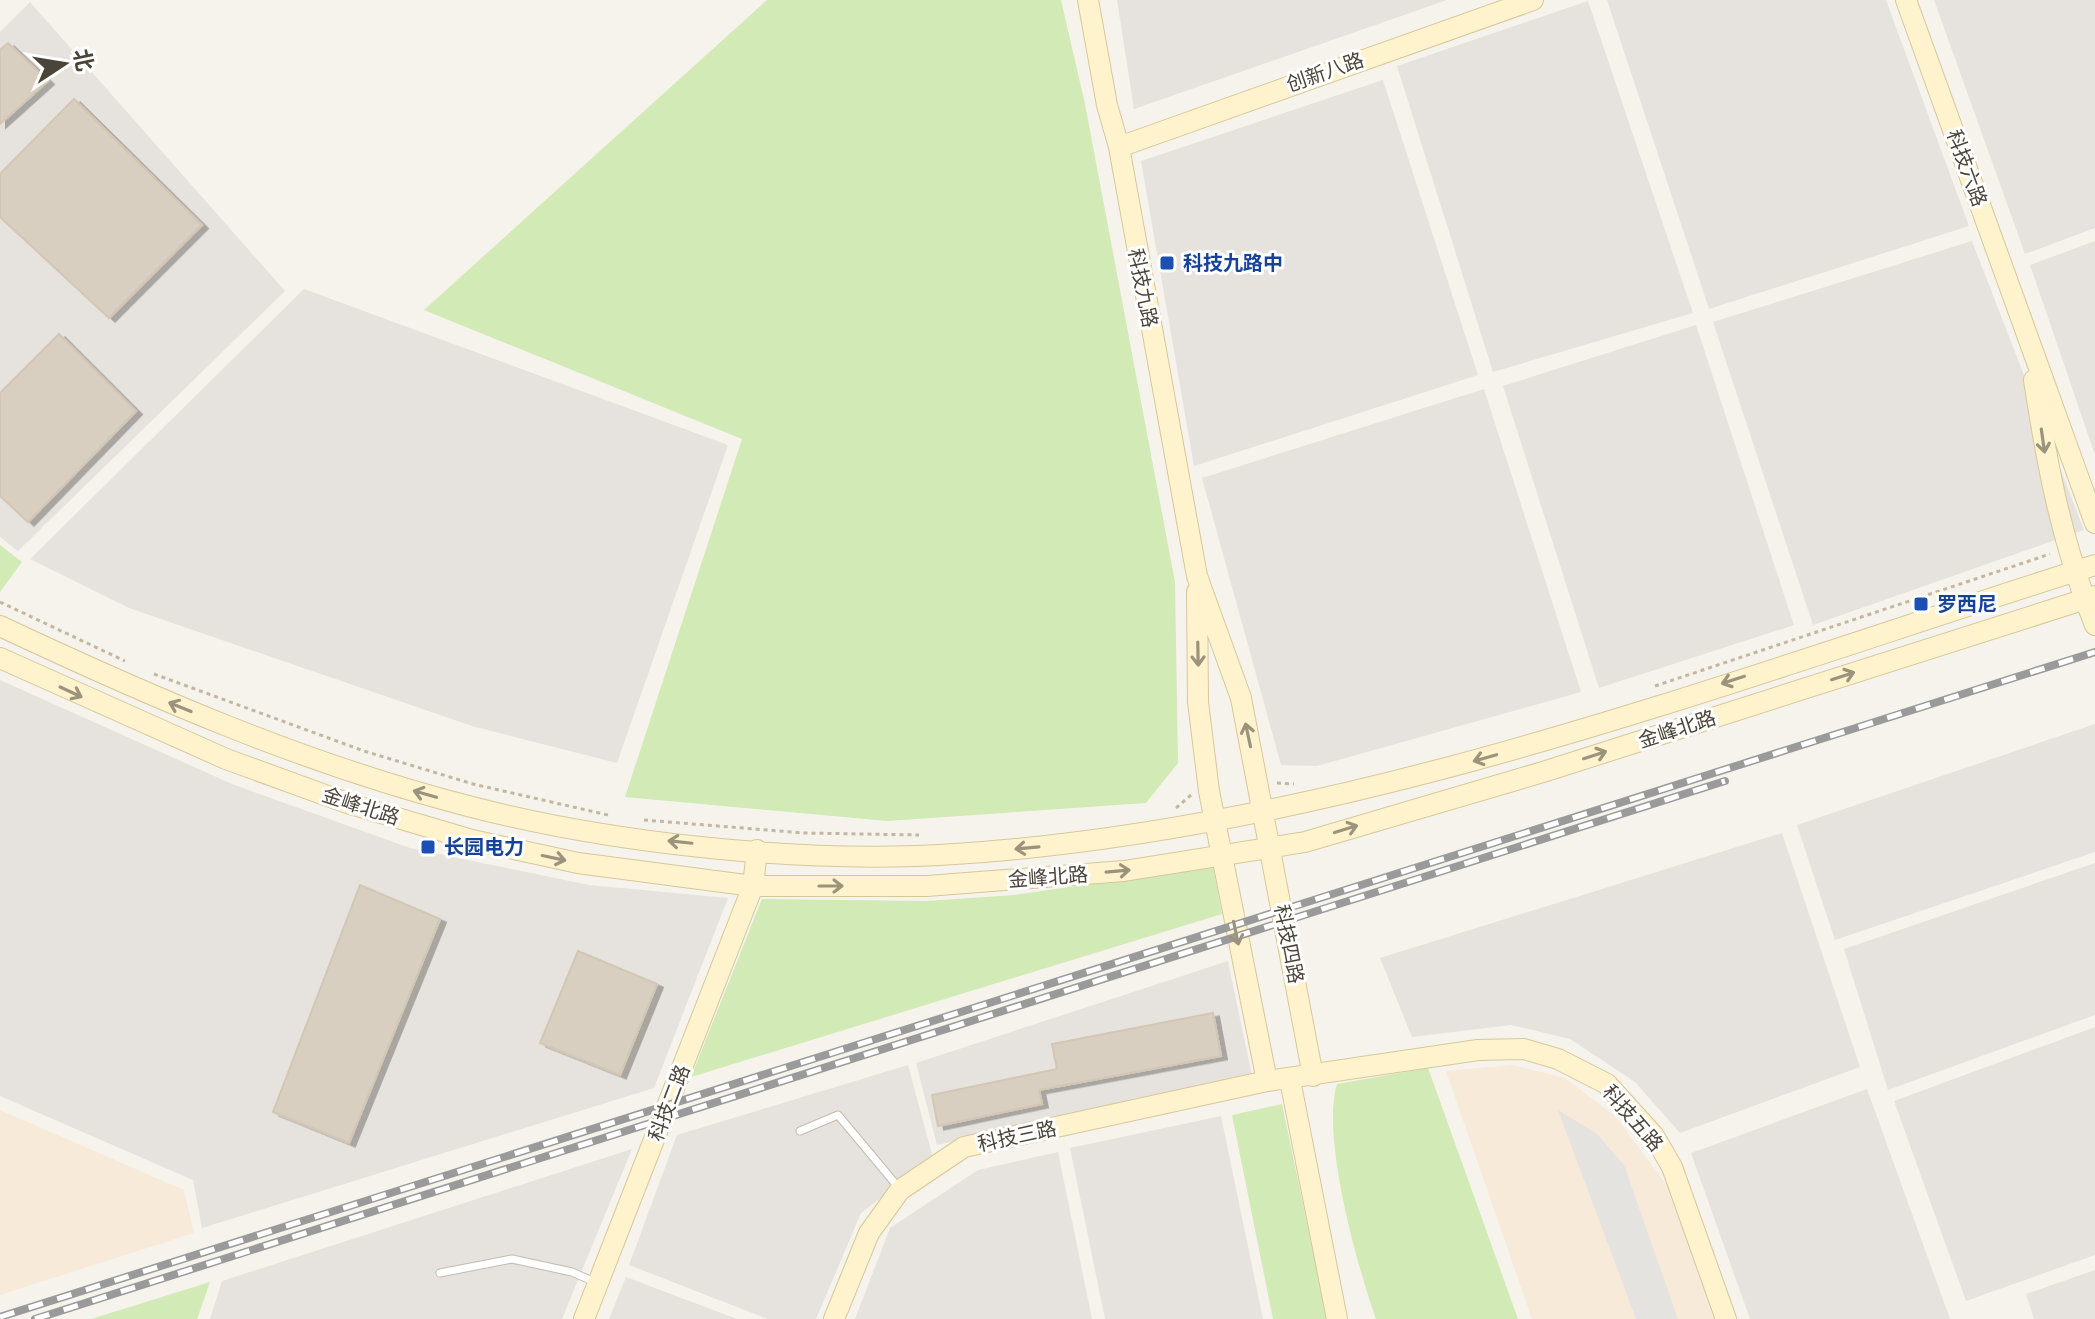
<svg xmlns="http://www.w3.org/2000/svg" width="2095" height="1319" viewBox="0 0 2095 1319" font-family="'Nunito Sans','Noto Sans SC',sans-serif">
  <defs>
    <filter id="shadow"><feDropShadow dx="6" dy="3.5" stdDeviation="0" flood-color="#0004"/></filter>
  </defs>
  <rect width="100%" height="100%" fill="#f6f3ec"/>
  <path fill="#f7ead8" d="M1513,1065L1565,1078L1615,1116L1670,1189L1716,1319H1532L1446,1071Z
    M0,1110L184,1190L194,1233L0,1295Z"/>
  <path fill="#e6e2dd" d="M1117,0H1447L1134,109Z
    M1607,0H1886L1969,226L1709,309Z
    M1934,0H2095V228L2025,254Z
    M1588,1L1693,313L1493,372L1397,66Z
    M30,2L285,291L18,551L0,537V32Z
    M1383,80L1478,375L1194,466L1141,161Z
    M1972,241L2084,530L1813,625L1713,322Z
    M2095,241V455L2030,265Z
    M304,289L728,445L617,763L472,726L129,608L30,559Z
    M1696,325L1794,625L1599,688L1503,386Z
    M1484,389L1581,692L1317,766L1281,765L1202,478Z
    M0,680L232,784L410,848L589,885L728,898L654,1088L202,1228L193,1180L0,1096Z
    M2095,724V852L1835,940L1797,825Z
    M1782,833L1860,1067L1680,1133L1635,1082L1570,1039L1511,1025L1412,1037L1380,958Z
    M2095,863V1015L1888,1090L1844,949Z
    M1228,961L1252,1076L937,1145L916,1063Z
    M2095,1027V1255L1966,1301L1894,1101Z
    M908,1065L933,1158L861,1213L816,1319H768L629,1265L677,1135Z
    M1867,1089L1950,1319H1750L1691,1153Z
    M1221,1116L1263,1319H1105L1070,1148Z
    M632,1149L562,1319H210L222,1281Z
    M1058,1152L1092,1319H855L890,1228L978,1170Z
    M2095,1270V1319H2034L2026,1294Z
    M626,1277L737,1319H609Z"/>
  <path fill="#d2eab5" d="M767,0H1061L1085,104L1175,582L1178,763L1146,803L887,821L625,797L742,439L424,310Z
    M0,545L22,562L0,592Z
    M1213,866L1222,914L691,1077L762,899L926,901L1014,895Z
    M1428,1068L1518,1319H1376C1357,1265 1321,1137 1337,1084Z
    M1282,1104L1327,1319H1273L1232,1115Z
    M210,1282L197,1319H91Z"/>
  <path fill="#e5e3e0" d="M1558,1110L1597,1134L1624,1165L1678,1319H1636Z"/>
  <path fill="#d8cfc1" stroke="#d3c7b4" stroke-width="2" filter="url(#shadow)" d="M8,43L48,81L0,124V50Z
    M74,99L202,225L109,318L0,217V174Z
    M59,334L136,411L28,522L0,496V393Z
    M360,885L440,919L349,1143L273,1112Z
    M578,951L657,984L620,1075L540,1043Z
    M1213,1013L1221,1056L1039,1090L1042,1104L938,1126L932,1095L1057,1069L1052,1044Z"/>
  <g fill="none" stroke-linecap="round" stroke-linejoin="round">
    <g stroke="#c2bbae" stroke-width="9">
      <path id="lane" d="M800,1131L838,1115L899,1188
        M440,1273L512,1259L572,1272L597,1283"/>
    </g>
    <g stroke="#d6c79b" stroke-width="22">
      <path id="secondary" d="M1088,0L1107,105L1119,147L1197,576L1241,698L1313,1076
        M1906,0L2095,523
        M1119,147L1533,0
        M2034,380C2047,465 2062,545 2095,625
        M1197,592L1198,702L1209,791L1267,1081
        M0,626C151,697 305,764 468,806C614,844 805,864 955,854C1346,829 1724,682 2095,565
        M0,658L226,759L347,803L472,840L578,863L753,886H927L1124,871L1305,842L1543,772L2095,596
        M1290,1080L1337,1319
        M584,1319L753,886L757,850
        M834,1319L869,1233L900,1190L964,1147L1267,1081L1478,1050L1524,1049L1558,1059L1607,1084L1654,1136L1672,1167L1726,1319"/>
    </g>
    <path stroke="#c4b79f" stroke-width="3" stroke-dasharray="4 4" stroke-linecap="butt" d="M0,602L125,661
      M154,674L364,751L473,784L608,815
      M1655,686L2050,554
      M1277,783L1294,784
      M1176,808L1191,795
      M644,820L804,833L919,835"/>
    <use href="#lane" stroke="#fff" stroke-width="7"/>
    <use href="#secondary" stroke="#fff3cd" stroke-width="20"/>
    <g stroke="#9a9a9a" stroke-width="8">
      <path id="rail" d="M0,1317L2095,652
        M35,1319L1725,781"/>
    </g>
    <use href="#rail" stroke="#fff" stroke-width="5" stroke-dasharray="15" stroke-linecap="butt"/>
  </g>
  <defs><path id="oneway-shaft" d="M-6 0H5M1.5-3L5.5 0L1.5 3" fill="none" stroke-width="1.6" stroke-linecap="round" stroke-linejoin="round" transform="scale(2)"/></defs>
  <g stroke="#9c937c">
    <use href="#oneway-shaft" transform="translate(2043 441) rotate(82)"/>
    <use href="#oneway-shaft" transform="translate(1198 654) rotate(89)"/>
    <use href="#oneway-shaft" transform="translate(1843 676) rotate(-18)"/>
    <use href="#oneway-shaft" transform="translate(1733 680) rotate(162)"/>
    <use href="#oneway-shaft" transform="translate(71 692) rotate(25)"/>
    <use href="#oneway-shaft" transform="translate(180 707) rotate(-158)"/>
    <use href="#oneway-shaft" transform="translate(1248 735) rotate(-102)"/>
    <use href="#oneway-shaft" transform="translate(1595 755) rotate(-18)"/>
    <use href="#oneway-shaft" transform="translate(1485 758) rotate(164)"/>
    <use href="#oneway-shaft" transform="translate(425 794) rotate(-164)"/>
    <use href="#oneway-shaft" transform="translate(1346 829) rotate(-17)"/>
    <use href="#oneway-shaft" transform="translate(680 842) rotate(-174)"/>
    <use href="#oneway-shaft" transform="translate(1027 848) rotate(175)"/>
    <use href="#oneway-shaft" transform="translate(554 858) rotate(12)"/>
    <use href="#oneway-shaft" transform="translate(1118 871) rotate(-5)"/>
    <use href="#oneway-shaft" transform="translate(831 886)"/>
    <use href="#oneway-shaft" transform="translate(1236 933) rotate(78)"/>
  </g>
  <g fill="#1a4fb4" stroke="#fff" stroke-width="3">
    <rect x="1159" y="255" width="16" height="16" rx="4"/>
    <rect x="1913" y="596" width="16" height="16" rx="4"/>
    <rect x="420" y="839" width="16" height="16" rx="4"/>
  </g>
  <g text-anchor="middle" stroke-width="6" stroke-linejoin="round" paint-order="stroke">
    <g font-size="20" fill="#4b4439" stroke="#fff">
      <text transform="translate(1325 72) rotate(-19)" y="7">创新八路</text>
      <text transform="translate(1967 168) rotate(70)" y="7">科技六路</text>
      <text transform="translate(1143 288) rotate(79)" y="7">科技九路</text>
      <text transform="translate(1677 729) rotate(-18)" y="7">金峰北路</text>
      <text transform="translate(361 806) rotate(18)" y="7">金峰北路</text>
      <text transform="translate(1048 877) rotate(-4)" y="7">金峰北路</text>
      <text transform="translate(1289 944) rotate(79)" y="7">科技四路</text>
      <text transform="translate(669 1103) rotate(-69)" y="7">科技二路</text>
      <text transform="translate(1633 1118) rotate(49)" y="7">科技五路</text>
      <text transform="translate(1017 1136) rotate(-12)" y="7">科技三路</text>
    </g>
    <g font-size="20" font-weight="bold" fill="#164399" stroke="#fff" text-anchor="start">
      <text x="1183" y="270">科技九路中</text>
      <text x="1937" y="611">罗西尼</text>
      <text x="444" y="854">长园电力</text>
    </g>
  </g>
  <g transform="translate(64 64) rotate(78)" stroke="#ffffff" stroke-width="6" paint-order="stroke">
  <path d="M0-6L14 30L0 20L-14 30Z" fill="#4b4439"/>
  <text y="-12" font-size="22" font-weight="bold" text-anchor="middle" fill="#4b4439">北</text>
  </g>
</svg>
